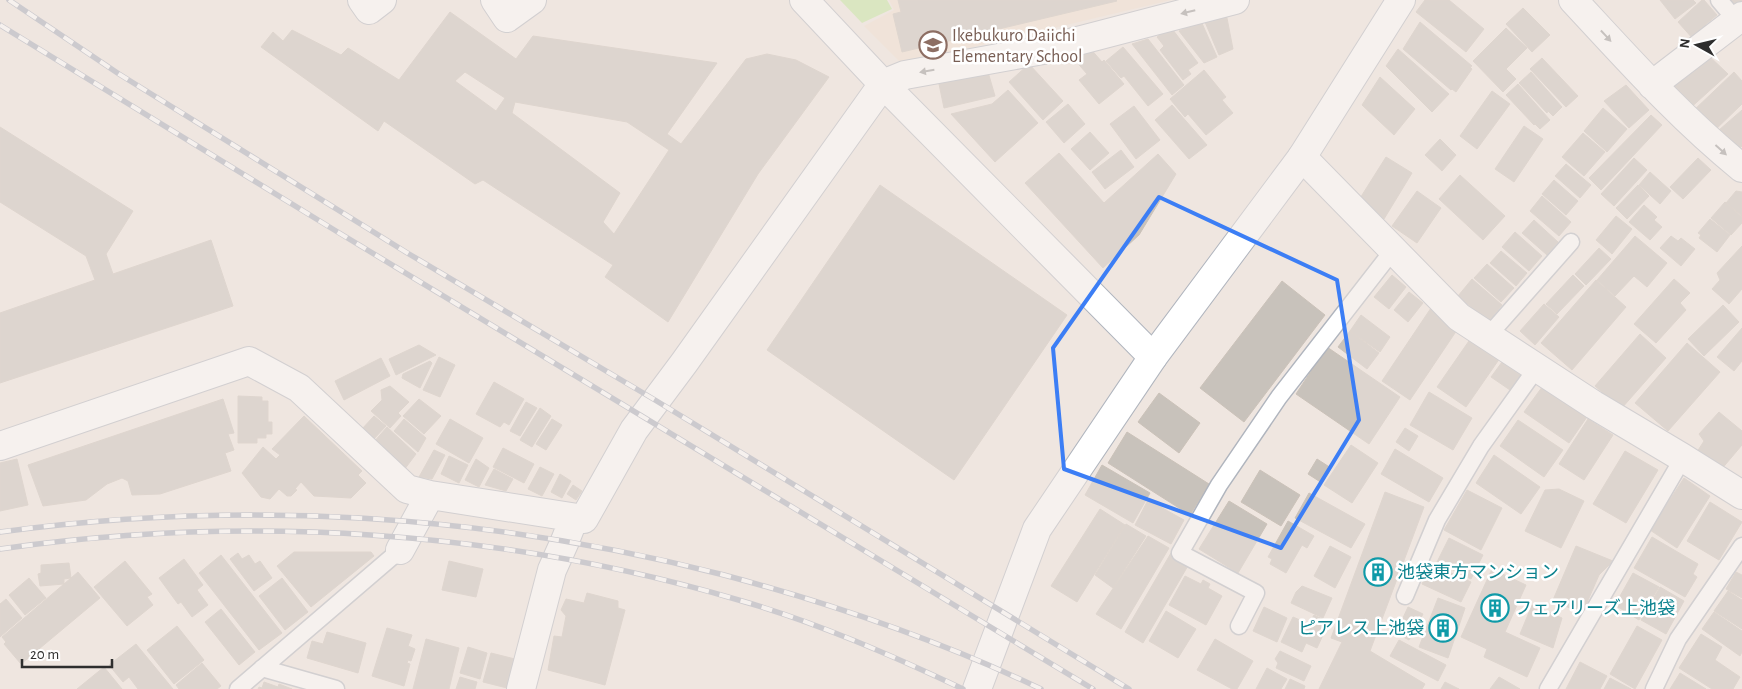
<svg xmlns="http://www.w3.org/2000/svg" width="1742" height="689" viewBox="0 0 1742 689" font-family="'Alegreya Sans','Noto Sans JP',sans-serif">
  <rect width="100%" height="100%" fill="#efe6e0"/>
  <path fill="#f1e1d0" d="M889,0H1171L902,64L864,26L894,10Z"/>
  <path fill="#c2e79b" d="M840,0H887L892,9L862,23Z"/>
  <path fill="#c8c2bb" stroke="#cbc2b9" fill-rule="evenodd" d="M898,0H1116L1117,1L902,52L893,14L901,12Z
    M1425,0H1449L1484,29L1466,52L1416,12Z
    M1660,0H1693L1696,3L1675,19Z
    M1702,0H1704L1717,15L1705,25L1708,28L1694,40L1678,22Z
    M1731,0H1742V1L1740,3H1734Z
    M1523,8L1550,35L1532,52L1506,24Z
    M450,12L516,59L533,36L717,63L667,134L681,144L746,59L767,54L796,60L829,77L758,174L668,322L605,277L613,265L483,180L475,184L384,121L378,131L261,47L273,32L283,41L292,30L341,55L348,48L399,80ZM465,72L505,98L496,111L455,81ZM515,102L627,122L669,150L614,234L603,222L620,193L512,113Z
    M1226,13L1233,49L1219,55L1205,22Z
    M1201,21L1217,57L1204,63L1179,31Z
    M1420,22L1472,66L1470,67L1472,69L1456,92L1452,89L1451,90L1403,49Z
    M1506,28L1527,48L1506,69L1516,79L1503,92L1473,61Z
    M1173,30L1198,63L1188,70L1191,74L1183,80L1160,50L1164,46L1157,37L1163,32Z
    M1148,39L1184,85L1172,95L1132,44Z
    M1089,47L1102,62L1104,60L1124,84L1099,104L1079,80L1087,74L1074,59Z
    M1123,47L1163,94L1148,106L1124,76L1121,78L1106,61Z
    M1398,49L1449,94L1432,112L1386,66Z
    M1707,54L1728,74L1687,111L1670,85Z
    M1542,58L1578,96L1566,107L1530,69Z
    M1029,64L1063,101L1043,120L1009,82Z
    M1204,70L1226,97L1222,100L1233,113L1206,135L1188,114L1185,117L1170,99Z
    M988,72L995,96L944,108L939,84Z
    M1531,72L1562,107L1553,116L1548,111L1547,113L1519,83Z
    M1734,72L1742,81V104L1712,133L1692,112Z
    M1380,77L1415,109L1394,135L1362,105Z
    M1518,84L1550,120L1540,129L1535,124L1534,125L1506,95Z
    M1626,85L1649,110L1629,128L1604,101Z
    M1008,90L1038,123L995,162L951,114L992,104Z
    M1492,91L1510,104L1477,149L1460,136Z
    M1068,104L1085,124L1064,143L1046,122Z
    M1172,105L1207,145L1189,159L1155,120Z
    M1134,106L1160,140L1136,159L1110,124Z
    M1603,108L1627,129L1607,152L1584,131Z
    M1742,110V146L1737,150L1719,130Z
    M1651,115L1662,125L1601,190L1589,178Z
    M1524,126L1543,139L1514,182L1495,169Z
    M0,127L133,211L106,254L113,274L211,240L233,306L0,383V313L95,280L86,256L0,202Z
    M1090,132L1109,153L1090,170L1071,149Z
    M1583,133L1605,152L1584,176L1562,157Z
    M1440,139L1456,155L1442,171L1425,155Z
    M1121,150L1134,167L1105,189L1092,172Z
    M1059,153L1104,203L1158,154L1176,174L1139,235L1103,268L1025,183Z
    M1386,157L1412,173L1384,219L1357,203Z
    M1634,158L1647,170L1614,206L1601,194Z
    M1698,158L1711,170L1683,199L1670,187Z
    M1566,164L1591,185L1580,198L1555,176Z
    M1650,172L1671,191L1660,204L1639,185Z
    M1460,175L1505,216L1483,240L1439,199Z
    M1554,180L1578,201L1566,215L1542,194Z
    M880,185L1067,315L954,480L767,350Z
    M1638,185L1649,196L1627,219L1616,208Z
    M1417,191L1441,208L1417,243L1392,226Z
    M1736,191L1742,192V216L1726,203Z
    M1542,196L1571,222L1559,236L1530,211Z
    M1725,202L1742,217V223L1731,235L1711,218Z
    M1644,205L1657,217L1654,220L1662,227L1650,240L1629,222Z
    M1616,216L1632,229L1612,254L1596,240Z
    M1710,219L1730,235L1717,252L1699,238L1701,235L1698,233Z
    M1534,220L1558,242L1547,255L1522,233Z
    M1515,232L1542,256L1529,271L1502,247Z
    M1635,236L1667,263L1647,287L1634,276L1615,296L1597,280Z
    M1671,236L1678,241L1681,238L1695,249L1681,266L1660,248Z
    M1742,246V289L1729,304L1712,289L1720,280L1717,273Z
    M1599,248L1611,259L1586,285L1575,274Z
    M1501,251L1527,273L1516,286L1490,263Z
    M1487,264L1514,288L1501,302L1474,278Z
    M1392,275L1406,287L1389,309L1374,297Z
    M1573,275L1584,286L1557,314L1546,304Z
    M1472,279L1502,305L1488,322L1458,296Z
    M1674,279L1690,293L1680,303L1686,310L1656,343L1634,324Z
    M1596,280L1626,307L1572,370L1541,343Z
    M1282,281L1325,315L1244,422L1200,388Z
    M1409,292L1423,303L1408,322L1394,310Z
    M1544,304L1559,317L1535,345L1520,331Z
    M1723,305L1739,322L1704,356L1688,339Z
    M1431,308L1459,327L1410,400L1382,381Z
    M1361,315L1390,337L1380,352L1350,331Z
    M1742,328V361L1734,371L1717,357Z
    M1350,331L1379,353L1367,369L1338,347Z
    M1640,334L1666,358L1621,409L1595,386Z
    M1471,338L1500,358L1466,407L1437,387Z
    M1687,343L1720,372L1668,431L1635,403Z
    M419,345L436,355L396,375L389,359Z
    M1327,347L1400,397L1369,444L1296,394Z
    M439,357L455,365L440,397L423,390Z
    M381,358L390,376L344,400L335,381Z
    M1505,358L1523,371L1510,390L1491,377Z
    M430,361L432,363L420,388L402,378L403,374Z
    M494,382L524,399L509,425L504,422L500,427L476,414Z
    M1545,383L1589,414L1569,443L1524,412Z
    M390,386L409,402L398,413L401,416L390,428L371,411L382,400L381,390Z
    M1429,392L1472,418L1453,450L1410,425Z
    M1159,393L1200,423L1179,453L1138,422Z
    M238,396L262,397V401H268V422H272V434H266V438H257V443H238Z
    M223,399L234,433L228,434L234,450L225,453L231,471L160,494L132,495L128,481L122,478L107,484L86,500L43,506L28,465Z
    M419,399L441,416L424,434L403,416Z
    M526,402L537,408L520,436L510,431Z
    M540,408L551,416L532,447L520,440Z
    M1719,412L1742,431V445L1720,471L1697,452L1704,441L1699,434Z
    M304,416L362,471L358,475L366,483L351,498L314,496L301,482L295,489L297,490L291,496H287L279,489L270,499L261,497L242,473L263,447L276,459L280,455L272,449Z
    M374,416L386,426L372,441L361,430Z
    M404,419L426,438L418,452L394,431Z
    M450,419L483,438L469,463L436,444Z
    M552,419L562,425L546,450L536,444Z
    M1588,419L1613,435L1584,480L1559,464Z
    M1518,420L1563,450L1544,477L1500,446Z
    M387,427L416,454L404,470L373,443Z
    M1405,428L1418,436L1409,451L1396,442Z
    M1127,432L1209,484L1190,515L1108,463Z
    M1351,445L1378,463L1352,503L1324,485Z
    M503,448L534,464L524,483L493,467Z
    M1395,449L1443,478L1429,502L1381,474Z
    M434,450L445,455L432,479L419,477Z
    M1625,451L1658,470L1626,523L1593,504Z
    M1494,455L1540,487L1521,514L1476,483Z
    M449,456L468,465L459,483L441,474Z
    M17,459L28,505L0,511V463Z
    M476,459L489,468L479,487L465,480Z
    M1317,459L1331,468L1322,483L1308,474Z
    M1102,465L1150,493L1133,523L1085,495Z
    M540,467L554,474L542,496L528,489Z
    M494,469L513,479L506,491L485,485Z
    M1260,470L1300,495L1281,526L1241,502Z
    M560,474L571,481L562,498L551,492Z
    M1684,478L1710,496L1677,548L1650,530Z
    M573,485L582,491L576,500L567,494Z
    M1559,489L1584,501L1561,548L1525,531L1545,490Z
    M1467,490L1502,508L1481,550L1444,530Z
    M1385,492L1424,507L1370,651L1425,684L1422,689H1319L1342,642L1331,638Z
    M1309,493L1365,524L1351,548L1295,518Z
    M1148,500L1184,520L1171,544L1135,525Z
    M1229,501L1267,524L1238,573L1199,549Z
    M1710,502L1742,522L1719,560L1687,541Z
    M1100,509L1125,525L1077,602L1051,586Z
    M1288,521L1314,536L1307,548L1302,545L1286,573L1270,564L1272,559L1268,557Z
    M1126,524L1146,536L1113,588L1095,575Z
    M1148,536L1169,548L1121,629L1096,614Z
    M1652,537L1698,564L1693,574L1697,577L1685,597L1634,568Z
    M1449,538L1483,555L1471,579L1437,562Z
    M1330,546L1351,557L1335,588L1314,576Z
    M1576,546L1613,561L1599,575L1582,614L1553,600Z
    M294,552H371L374,556L311,607L277,566Z
    M238,553L242,559L249,555L255,564L260,561L272,578L254,591L230,559Z
    M1171,553L1189,564L1143,643L1125,632Z
    M221,555L282,633L259,650L199,573Z
    M184,559L203,585L197,590L208,605L192,617L181,602L178,604L159,578Z
    M125,561L152,594L147,597L153,605L127,626L94,587Z
    M449,561L483,569L476,597L442,590Z
    M69,563L71,578L64,579V584L40,586L38,574L41,573V565Z
    M1431,564L1471,582L1461,602L1422,584Z
    M1492,569L1526,585L1505,632L1540,648L1527,677L1484,657L1487,649L1461,637Z
    M78,572L100,598L21,664L4,644L6,642L2,637Z
    M1736,572L1742,575V598L1726,589Z
    M1633,573L1659,587L1639,620L1615,605Z
    M1185,576L1201,584L1203,580L1210,584L1208,588L1222,596L1206,625L1169,605Z
    M29,578L46,598L25,615L9,595Z
    M282,578L308,612L285,630L259,596Z
    M1302,586L1332,598L1323,618L1291,603L1296,592Z
    M1660,587L1684,601L1666,634L1641,620Z
    M1728,591L1742,600V629L1714,611Z
    M587,593L618,601V608L625,610L605,685L548,670L554,636L562,637L566,616L561,610L566,599L584,603Z
    M1438,598L1465,608L1448,658L1419,647Z
    M6,599L22,618L0,637V604Z
    M1532,605L1562,618L1553,648L1520,634Z
    M1264,607L1287,618L1277,642L1253,631Z
    M1408,607L1423,614L1409,640L1396,633Z
    M221,609L255,652L239,665L205,622Z
    M1166,611L1196,629L1178,658L1149,641Z
    M1714,612L1742,631V652L1740,656L1702,629Z
    M1314,615L1329,622L1317,648L1306,643L1302,652L1281,642L1293,617L1309,624Z
    M177,626L204,660L174,684L147,650Z
    M1637,626L1662,640L1635,689L1610,674Z
    M387,628L412,635L408,646L415,649L411,661L408,660L407,663L410,664L404,686L372,676Z
    M327,632L366,643L358,673L307,658L312,641L323,644Z
    M1701,634L1722,647L1715,660L1740,677L1733,689H1712L1679,668Z
    M426,639L459,648L449,689H413Z
    M1215,639L1253,661L1237,689H1232L1197,670Z
    M1399,640L1446,665L1438,681L1390,656Z
    M136,644L173,689H138L129,677L123,682L109,665Z
    M468,647L487,653L480,679L460,673Z
    M1280,651L1311,666L1304,681L1276,668L1278,663L1275,659Z
    M491,653L519,660L511,689L483,682Z
    M1580,662L1607,676L1600,689H1566Z
    M202,663L221,686L217,689H179L176,685Z
    M104,667L122,689H77Z
    M1267,668L1287,679L1281,689H1256Z
    M1680,673L1706,689H1670Z
    M460,677L477,682L475,689H456Z
    M1499,677L1520,689H1490Z
    M1610,678L1631,689H1604Z
    M1290,679L1305,686L1304,689H1285Z
    M264,682L278,687L279,684L292,689H258L259,687L262,688Z
    M1445,682L1459,689H1441Z"/>
  <g fill="none" stroke-linecap="round" stroke-linejoin="round">
    <g stroke="#b0b5be" stroke-width="19">
      <path id="service" d="M1719,0L1736,20
        M1488,336L1571,242
        M1405,596L1437,520L1481,446L1536,369
        M1239,626L1256,593L1180,553L1219,485L1279,397L1394,249
        M262,668L336,689
        M238,689L400,550
        M1548,689L1683,458
        M1654,689L1678,639L1742,546"/>
    </g>
    <g stroke="#b0b5be" stroke-width="30">
      <path id="minor" d="M362,0L369,10L382,0
        M495,0L507,18L532,0
        M804,0L883,84L1153,357L1037,529L977,689
        M1573,0C1627,58 1680,118 1742,168
        M1652,85L1742,16
        M1302,157L1459,317L1594,405L1683,458L1742,495
        M0,446L249,361L299,388L407,489L430,495L584,519L634,430L684,363L883,84L905,75L1043,50L1235,0
        M400,550L430,495
        M521,689L552,570L565,541L574,518"/>
    </g>
    <g stroke="#b0b5be" stroke-width="30">
      <path id="tertiary" d="M1153,357L1302,157L1401,0"/>
    </g>
    <use href="#service" stroke="#fff" stroke-width="16"/>
    <use href="#minor" stroke="#fff" stroke-width="28"/>
    <use href="#tertiary" stroke="#fff" stroke-width="28"/>
    <g stroke="#a2a9b8" stroke-width="5.5">
      <path id="rail" d="M9,0L119,74L409,254L655,400L1129,689
        M0,25L336,231L1093,689
        M0,532C242,499 487,514 724,575C833,604 939,640 1041,689
        M0,549C247,514 503,530 742,601C818,623 891,655 963,689"/>
    </g>
    <use href="#rail" stroke="#fff" stroke-width="4" stroke-dasharray="11" stroke-linecap="butt"/>
  </g>
  <defs><path id="oneway-solid" d="M-6-.8H1V-3.2L6.5 0L1 3.2V.8H-6Z" transform="scale(1.25)"/></defs>
  <g fill="#969696">
    <use href="#oneway-solid" transform="translate(1188 12) rotate(166)"/>
    <use href="#oneway-solid" transform="translate(1606 36) rotate(47)"/>
    <use href="#oneway-solid" transform="translate(927 71) rotate(170)"/>
    <use href="#oneway-solid" transform="translate(1721 150) rotate(42)"/>
  </g>
  <path d="M0 0H1742V689H0ZM1159,197L1337,280L1359,420L1281,548L1064,469L1053,348Z" fill="#efe6e0" fill-opacity=".55" fill-rule="evenodd"/>
  <path fill="none" stroke="#3c7ef5" stroke-width="4" stroke-linejoin="round" d="M1159,197L1337,280L1359,420L1281,548L1064,469L1053,348Z"/>
  <defs>
    <g id="school-ring" transform="scale(1.4375)"><circle r="9.5" fill="#fff" stroke="#8d6e63" stroke-width="1.5"/><path d="M0-5L7-2L0 1L-7-2ZM-4 1L0 2.5L4 1V4Q0 6-4 4Z" fill="#8d6e63"/></g>
    <g id="building-ring" transform="scale(1.4375)"><circle r="9.5" fill="#fff" stroke="#0f9aa8" stroke-width="1.5"/><path d="M-4-6H4V6H1V3H-1V6H-4ZM-2.5-4.3h1.7v1.8h-1.7ZM.8-4.3h1.7v1.8H.8ZM-2.5-1h1.7V.8h-1.7ZM.8-1h1.7V.8H.8Z" fill="#0f9aa8"/></g>
  </defs>
  <g fill-rule="evenodd">
    <use href="#school-ring" x="933" y="45"/>
    <use href="#building-ring" x="1378" y="572"/>
    <use href="#building-ring" x="1495" y="608"/>
    <use href="#building-ring" x="1443" y="628"/>
  </g>
  <g text-anchor="middle" stroke-width="5" stroke-linejoin="round" paint-order="stroke">
    <g font-size="18" fill="#785e54" stroke="#fff" text-anchor="start">
      <text x="952" y="41">Ikebukuro Daiichi<tspan x="952" dy="21">Elementary School</tspan></text>
    </g>
    <g font-size="18" fill="#0d838f" stroke="#fff" text-anchor="start">
      <text x="1397" y="578">池袋東方マンション</text>
      <text x="1514" y="614">フェアリーズ上池袋</text>
      <text x="1424" y="634" text-anchor="end">ピアレス上池袋</text>
    </g>
  </g>
  <g transform="translate(1697 45) rotate(278)" stroke="#ffffff" stroke-width="4" paint-order="stroke">
  <path d="M0-4L9 19L0 12L-9 19Z" fill="#2e2e2e"/>
  <text y="-8" font-size="14" font-weight="bold" text-anchor="middle" fill="#2e2e2e">N</text>
  </g>
  <path d="M22 659v8h90v-8" fill="none" stroke="#2e2e2e" stroke-width="2.5"/>
  <text x="30" y="659" font-size="15" fill="#2e2e2e" stroke="#ffffff" stroke-width="4" paint-order="stroke">20 m</text>
</svg>
